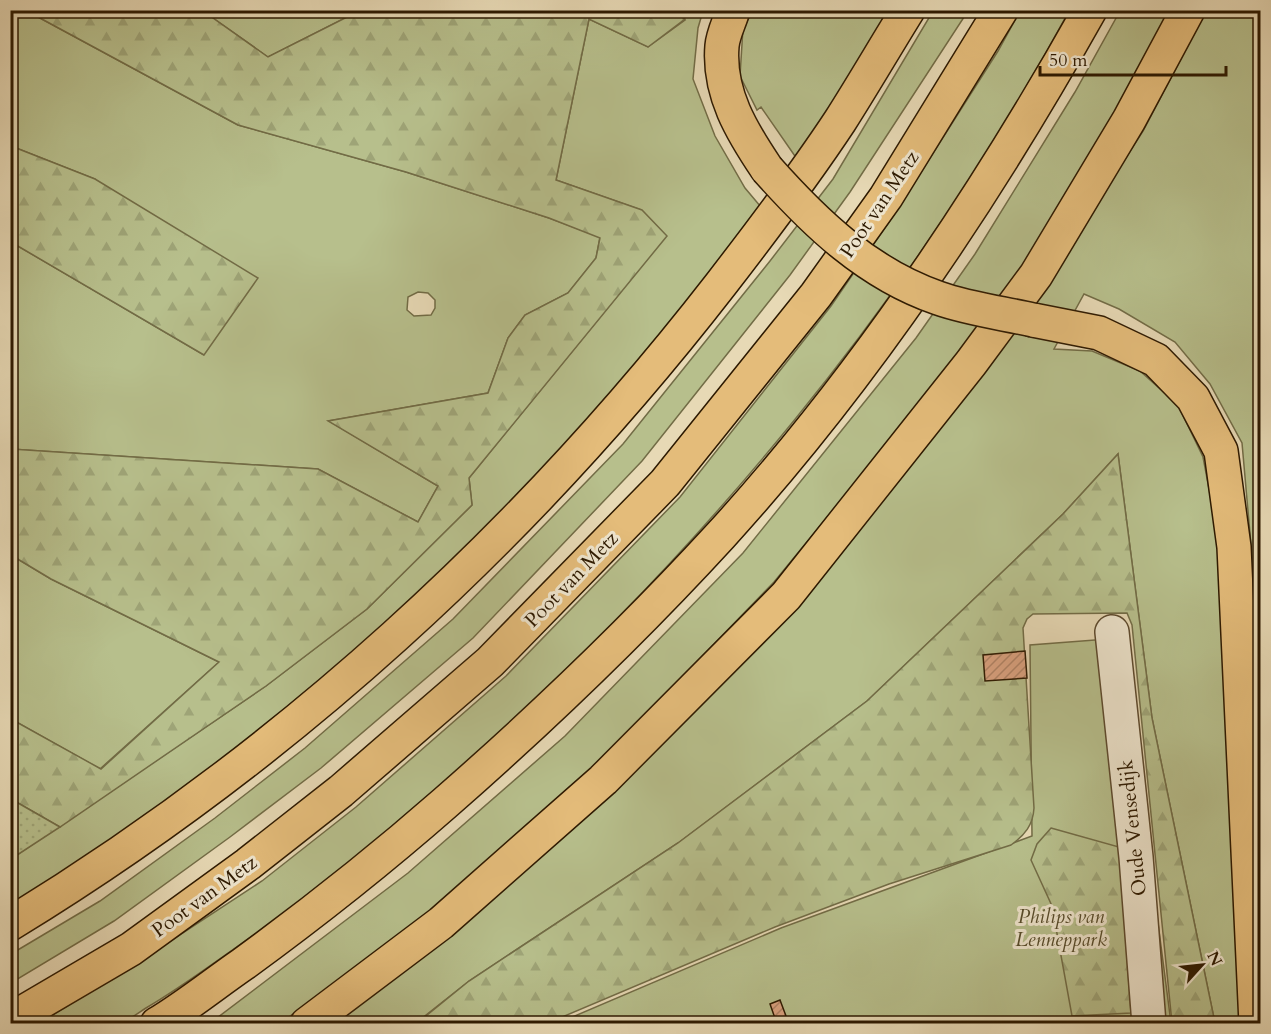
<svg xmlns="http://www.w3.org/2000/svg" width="1271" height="1034" viewBox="0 0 1271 1034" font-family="Cardo,serif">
  <defs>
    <pattern id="forest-firs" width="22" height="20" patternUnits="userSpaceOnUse" patternTransform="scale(1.5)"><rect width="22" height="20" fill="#b7bf8c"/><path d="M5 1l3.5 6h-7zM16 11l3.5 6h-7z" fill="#9ea477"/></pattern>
    <pattern id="garden-dots" width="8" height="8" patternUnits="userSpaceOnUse" patternTransform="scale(1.5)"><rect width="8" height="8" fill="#b7bf8c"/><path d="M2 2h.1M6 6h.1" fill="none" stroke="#9ea477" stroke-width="1.8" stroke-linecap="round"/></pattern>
    <pattern id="building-hatch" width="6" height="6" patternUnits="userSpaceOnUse" patternTransform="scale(1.5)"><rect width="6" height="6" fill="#dba280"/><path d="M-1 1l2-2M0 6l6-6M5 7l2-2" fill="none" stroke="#b28366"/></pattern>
  </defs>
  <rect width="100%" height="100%" fill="#e7d9b5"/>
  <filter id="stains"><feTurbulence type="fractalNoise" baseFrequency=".00333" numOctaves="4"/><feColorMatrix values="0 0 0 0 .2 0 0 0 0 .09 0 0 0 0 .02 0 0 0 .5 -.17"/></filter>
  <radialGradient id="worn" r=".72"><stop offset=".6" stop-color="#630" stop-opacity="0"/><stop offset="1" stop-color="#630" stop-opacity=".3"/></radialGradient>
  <path fill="#b7bf8c" stroke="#726c46" stroke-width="1.5" fill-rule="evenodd" d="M10,11H27L238,125L406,172L549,218L600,237L596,258L568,293L525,315L508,338L488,393L329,421L438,486L418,522L318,469L11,449V242L204,355L95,179L11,146ZM418,292L428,293L435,300V308L431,315L414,316L407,310L408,297Z
    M203,11H359L268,57Z
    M671,11H703L698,28L693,79L715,136L745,188L761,207L740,236L590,420L423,594L189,788L11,907V859L266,686L367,609L472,505L469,478L666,236L641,210L556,180L589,19L648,47L685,20Z
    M753,11H888L810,145L797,159L761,107L757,110L740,76L743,28Z
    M933,11H968L850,192L790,275L642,461L473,638L321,768L230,837L114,921L11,983V954L100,901L215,818L305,748L453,619L623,444L770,261L833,179Z
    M1020,11H1069C913,299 700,557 454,773C390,829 326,884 257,933C220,958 184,986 146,1008C138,1013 128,1021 120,1023C105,1028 56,1023 38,1024L137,963L262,881L356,807L506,676L680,497L831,306L893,216L998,51Z
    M1120,11H1171L1116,114L1022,269L959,357L774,582L593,769L433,909L281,1023L209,1024L408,873L565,736L743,553L916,338L975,254L1075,92Z
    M1206,11H1260V856L1251,545L1242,443L1210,384L1175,342L1119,309L1084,294L1054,349L1092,351L1140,371L1178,405L1203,457L1220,548L1241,1023H1215L1152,718L1118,454L1063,514L867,701L678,843L469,981L416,1023L329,1024L614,791L1047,280L1143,131Z
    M11,555L51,579L219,662L100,769L11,719Z
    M1121,638L1171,1023L556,1024L781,928L1032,836L1030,645Z"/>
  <path fill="url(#forest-firs)" stroke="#726c46" stroke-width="1.5" d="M671,10L685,19L648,47L589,19L556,180L642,210L667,236L469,478L472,505L367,609L266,686L60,827L11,799V719L101,769L219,662L51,579L11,555V449L318,469L418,522L438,486L328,421L488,393L508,338L525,315L568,293L596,258L600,238L549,218L406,172L238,125L27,11H203L268,57L359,11Z
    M11,146L95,179L258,278L204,355L11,242Z
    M1118,454L1152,718L1215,1023H1172L1132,625L1127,613L1033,614L1027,619L1023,628L1034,808C1033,825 1025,835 1011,845L889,884L775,927L548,1023L416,1024L469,981L678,843L867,701L1063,514Z
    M1051,828L1119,847L1131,1013L1072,1016L1052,906L1031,860L1037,844Z"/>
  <path fill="url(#garden-dots)" stroke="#726c46" stroke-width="1.5" d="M11,799L60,827L11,859Z"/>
  <path fill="url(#building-hatch)" stroke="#2d1900" stroke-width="1.5" d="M1025,651L1027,678L985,681L983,655Z
    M780,1000L789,1024H777L770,1004Z"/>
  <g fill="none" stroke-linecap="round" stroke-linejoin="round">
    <g stroke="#5c492d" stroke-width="36">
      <path id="minor" d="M1112,632L1136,857L1149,1024"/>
    </g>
    <g stroke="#2d1900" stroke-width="36">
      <path id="highway" d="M733,10C730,21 723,34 722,46C718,93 742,132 767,169
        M1033,320L1099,333L1156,360L1193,398L1221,451L1234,547L1256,1024
        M10,924C285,756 524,538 721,284C762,231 803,177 840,121C863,85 885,47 908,10
        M10,1020L131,949L248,864L341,791L490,662L665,483L816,295L886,197L1001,10
        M157,1024C187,1006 214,984 243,964C313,913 380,860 445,803C542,718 633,631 721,535C865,377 985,197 1090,10
        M307,1024L441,923L603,780L786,596L971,363L1036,275L1129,120L1188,10"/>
    </g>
    <use href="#minor" stroke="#efe6cf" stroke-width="33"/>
    <use href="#highway" stroke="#e4bc7a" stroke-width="33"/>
    <g stroke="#2d1900" stroke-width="36" stroke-linecap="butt">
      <path id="highway-bridge" d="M767,169C815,223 868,274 938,298C969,309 1002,313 1033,320"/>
    </g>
    <use href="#highway-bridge" stroke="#e4bc7a" stroke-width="33"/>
  </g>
  <g text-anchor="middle" stroke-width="6" stroke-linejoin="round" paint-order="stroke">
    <g font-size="20" fill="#2d1900" stroke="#efe6cf">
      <text transform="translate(879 204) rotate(-56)" y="7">Poot van Metz</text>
      <text transform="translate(571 579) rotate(-46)" y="7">Poot van Metz</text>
      <text transform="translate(1132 828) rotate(-96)" y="7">Oude Vensedijk</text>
      <text transform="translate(204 896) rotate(-36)" y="7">Poot van Metz</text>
    </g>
    <g font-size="20" font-style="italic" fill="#564b2a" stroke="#efe6cf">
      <text x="1061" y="923">Philips van<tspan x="1061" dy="23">Lenneppark</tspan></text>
    </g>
  </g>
  <rect width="1271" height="1034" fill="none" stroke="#e7d9b5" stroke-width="36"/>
  <rect x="12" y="12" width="1247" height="1010" fill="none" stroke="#2d1900" stroke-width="3"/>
  <rect x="18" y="18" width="1235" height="998" fill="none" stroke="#2d1900" stroke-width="1.5"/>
  <g transform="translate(1202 965) rotate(63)" stroke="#efe6cf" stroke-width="4.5" paint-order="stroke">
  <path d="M0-4.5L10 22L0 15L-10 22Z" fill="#2d1900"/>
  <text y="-9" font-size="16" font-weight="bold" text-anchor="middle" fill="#2d1900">N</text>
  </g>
  <path d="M1040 66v9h186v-9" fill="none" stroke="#2d1900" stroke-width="3"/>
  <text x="1049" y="66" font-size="18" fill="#2d1900" stroke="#efe6cf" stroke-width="4.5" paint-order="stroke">50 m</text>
  <rect width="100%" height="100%" filter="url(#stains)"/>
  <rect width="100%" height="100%" fill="url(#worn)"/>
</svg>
